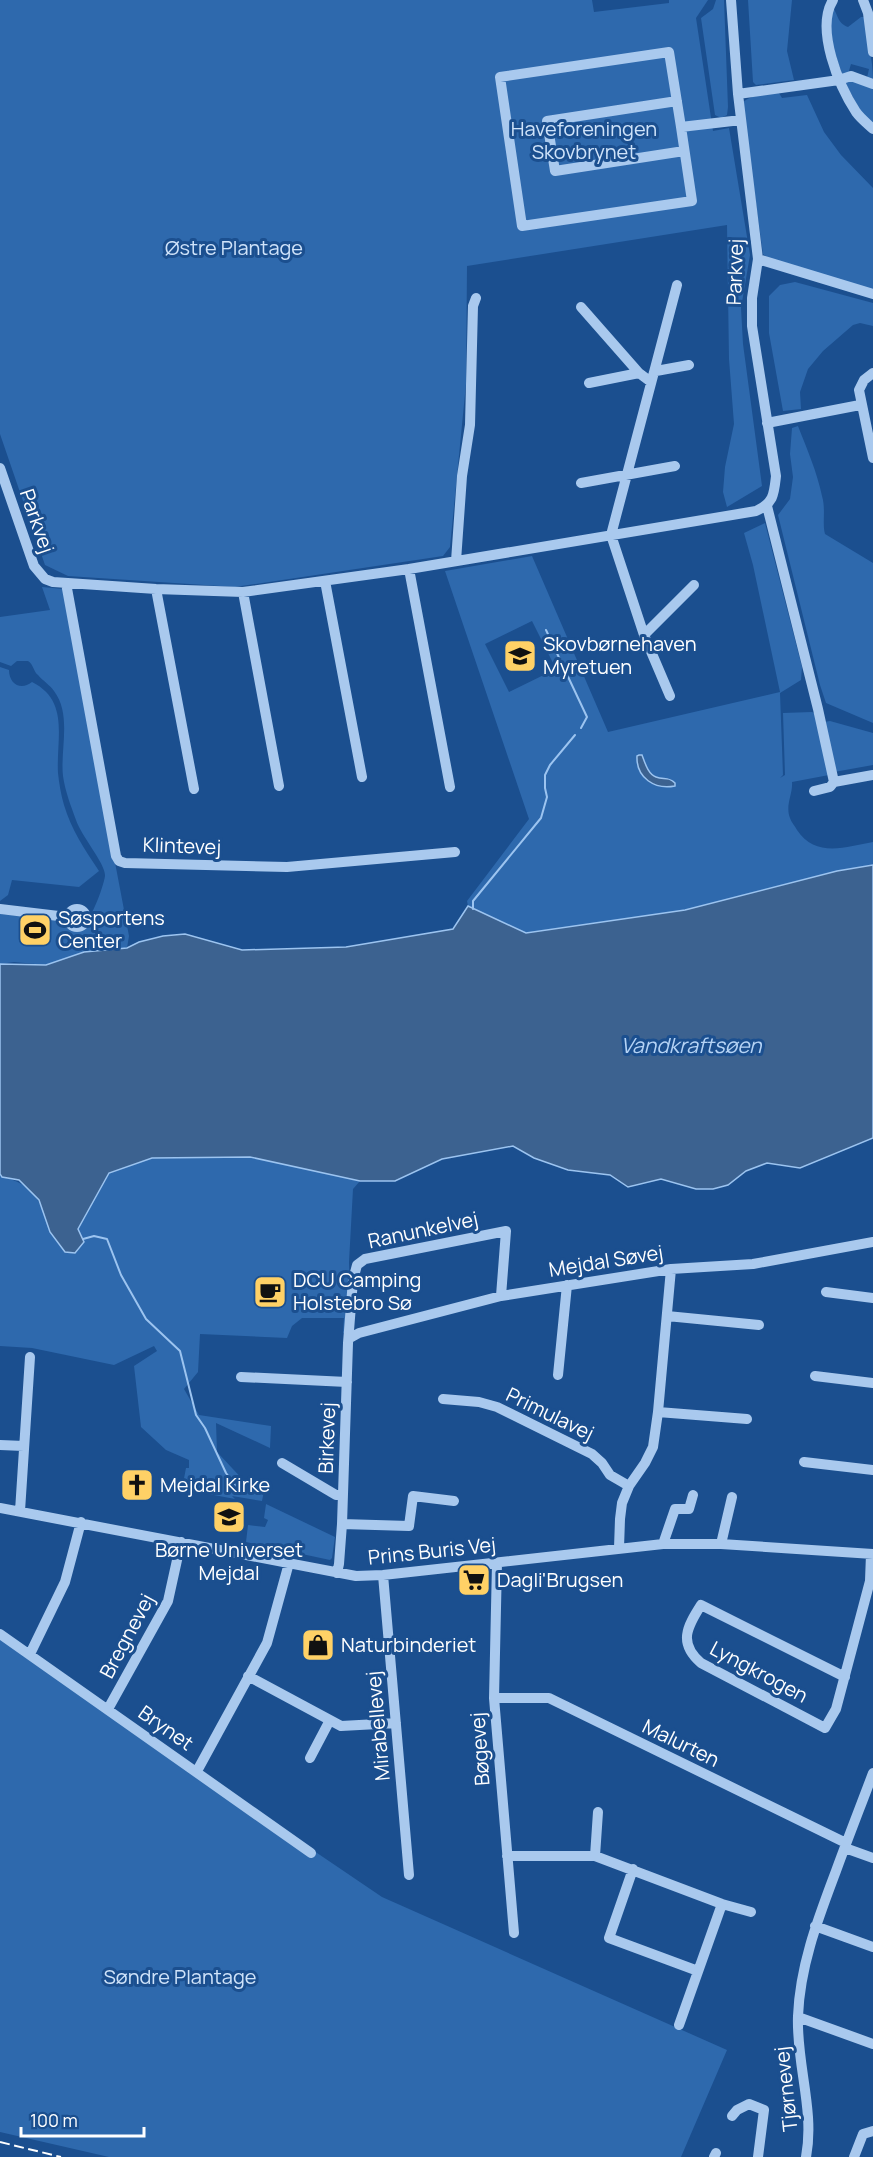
<svg xmlns="http://www.w3.org/2000/svg" width="873" height="2157" viewBox="0 0 873 2157" font-family="Manrope,sans-serif">
  <rect width="100%" height="100%" fill="#1b4f8f"/>
  <path fill="#2e69ad" fill-rule="evenodd" d="M0,0H592L594,12L669,3V0H708L696,18L713,131L729,128L750,255L741,308L743,344L762,486L727,507L723,492L725,467L734,424L729,359L727,225L467,266L466,384L450,547L443,556L235,587L68,576L45,565L0,434Z
    M716,0H724L728,107L727,115L721,118L715,115L701,18L713,9Z
    M748,0H792L787,51L794,80L756,85L753,82Z
    M832,6C838,14 837,23 848,27L861,17H865C867,38 873,59 873,80L867,78L869,69L851,64L848,74H842L830,38Z
    M847,80L873,86V126L861,112L845,83Z
    M779,93L782,98L807,95L824,132L841,155L873,188V290L768,258L763,254L742,103C751,94 767,95 779,93Z
    M795,282L873,303V326L860,323L853,325L823,351L808,369L800,392L801,409L783,411L769,333V296L780,285Z
    M798,426C807,449 817,472 822,496C826,509 822,524 825,534L873,563V723L826,703L820,685L778,515L790,499L793,477L790,454L792,428Z
    M765,523L802,667L801,680L780,693L783,775L780,778L785,775L783,713L812,712L816,714L829,775L792,782C793,794 785,805 790,818C791,822 795,826 797,830C815,858 846,847 873,842V865L837,871L685,910L526,933L468,906L467,901L529,819L445,571L532,556L608,732L780,692L753,565L744,533ZM532,621L556,669L509,692L485,644Z
    M42,587L63,589L129,936L127,948L84,952L46,965L14,962L0,964V914L61,919C64,929 72,932 81,929C90,922 103,889 105,876C106,864 81,836 76,820C71,806 65,791 63,776C60,749 72,715 54,691C50,685 43,681 38,675C33,671 34,665 28,661H17L11,666L0,662V617L50,610Z
    M0,667L9,670C9,684 21,691 32,682C70,701 56,739 58,773C59,783 61,795 64,805C71,829 85,850 99,871L79,887L12,880L8,895L0,901Z
    M830,721L873,733V765L834,772L824,722Z
    M250,1157L360,1181L353,1189L349,1262L350,1296L348,1332L343,1333L344,1318H302L292,1326L287,1338L200,1334L198,1372L184,1389L199,1415L271,1426L270,1448L216,1423L217,1452L247,1484L264,1491L262,1501L232,1496L235,1499L182,1489L186,1468H189V1460L166,1450L141,1427L134,1366L157,1351L154,1346L114,1365L32,1348L0,1346V1175L2,1177C56,1188 36,1236 75,1253L79,1235L78,1229L109,1173L152,1158Z
    M266,1504L335,1537L332,1558L330,1560L246,1542L248,1525L265,1527L268,1520L264,1518Z
    M0,1638L382,1897L727,2050L681,2157H109L0,2132Z"/>
  <path fill="#3c6290" stroke="#9cc4f0" stroke-width="1.5" d="M639,755H642C645,763 648,774 656,777C664,780 668,776 675,783V786C655,790 636,778 637,756Z
    M873,865V1138L800,1168L767,1163L746,1171L728,1185L713,1189H696L661,1179L628,1187L610,1175L568,1170L534,1158L513,1146L442,1159L395,1181H360L250,1157L152,1158L109,1173L78,1229L84,1242L75,1253L65,1252L50,1232L39,1200L19,1180L2,1177L0,1174V964L46,965L84,952L127,948L139,942L163,936L185,934L242,950L346,947L453,929L468,906L526,933L685,910L837,871Z"/>
  <g fill="none" stroke-linecap="round" stroke-linejoin="round">
    <path stroke="#9cc4f0" stroke-width="2" d="M546,630L587,717L581,728
      M473,909V901L541,818L547,797L545,788V775L550,765L575,735
      M83,1239L94,1236L107,1239L121,1275L146,1319L180,1351L196,1415L205,1428L226,1473L236,1486L244,1491"/>
    <path stroke="#a9c9ee" stroke-width="10" d="M833,0C815,29 839,86 856,112C861,119 868,124 873,129
      M863,0L868,13L873,52
      M738,94L839,80L851,76L873,84
      M677,101L547,121L555,171L684,151
      M681,127L692,201L522,226L500,77L669,52L681,127L741,120
      M758,259L873,294
      M581,307L639,373L651,382
      M656,371L689,365
      M873,373L864,380L859,390L873,458
      M589,383L639,373
      M767,423L860,405
      M0,468L34,566L45,579L53,582L156,589L243,592L409,569L756,511C774,503 774,494 776,476L752,326V298L758,259L738,94L731,0
      M581,483L675,466
      M767,506L818,709L834,782
      M456,561L462,476L470,425L473,306L476,298
      M409,569L450,787
      M325,581L362,777
      M66,583L116,856L119,861L125,863L287,867L455,852
      M156,589L194,789
      M243,592L279,786
      M644,635L694,585
      M670,696L644,635L611,535L677,285
      M814,791L830,787L834,782L873,775
      M68 918a9 9 0 1 1 18 0a9 9 0 1 1-18 0Z
      M0,909L67,917
      M826,1292L873,1298
      M667,1316L759,1325
      M350,1338L359,1333L501,1296L671,1269L753,1264L873,1242
      M558,1375L567,1285
      M815,1376L873,1383
      M241,1377L347,1382
      M443,1399L479,1402L497,1407L592,1454L602,1463L610,1475L629,1486
      M658,1412L747,1419
      M0,1445L24,1446
      M804,1462L873,1470
      M282,1463L336,1495H342
      M0,1508L356,1576L383,1575L663,1544H721L873,1554
      M20,1511L30,1357
      M342,1524L409,1526L413,1496L454,1501
      M663,1544L675,1509H689L693,1495
      M721,1544L732,1497
      M619,1548L620,1519L622,1503L629,1486L645,1463L653,1447L658,1412L671,1269
      M497,1563L494,1698L514,1933
      M337,1573L339,1564L342,1524L348,1343L353,1280L357,1265L365,1259L506,1231L501,1296
      M383,1575L409,1875
      M0,1634L311,1853
      M30,1654L65,1582L81,1522
      M248,1676L341,1726L396,1723
      M845,1677L701,1605C687,1627 678,1643 701,1663L825,1728L836,1709L870,1581L871,1554
      M494,1698H549L846,1843
      M108,1709L168,1601L181,1542
      M310,1758L330,1720
      M197,1771L267,1643L289,1563
      M845,1848L873,1858
      M507,1856H595L722,1904L751,1912
      M595,1856L598,1812
      M633,1869L609,1938L698,1971
      M815,1926L873,1947
      M798,2017L873,2044
      M679,2025L722,1904
      M732,2116L737,2110L749,2104L764,2110L758,2157
      M714,2157L716,2153
      M806,2157C815,2111 796,2063 798,2016C800,1965 818,1919 836,1871C848,1838 861,1805 873,1773
      M854,2157L863,2134L873,2131"/>
    <path stroke="#fff" stroke-width="2" stroke-dasharray="10 4.5" stroke-linecap="butt" d="M0,2142L61,2157"/>
  </g>
  <defs>
    <g id="school-square" transform="scale(1.725)"><rect x="-9" y="-9" width="18" height="18" rx="4" fill="#ffd166" stroke="#1b4f8f"/><path d="M0-5L7-2L0 1L-7-2ZM-4 1L0 2.5L4 1V4Q0 6-4 4Z" fill="#111"/></g>
    <g id="stadium-square" transform="scale(1.725)"><rect x="-9" y="-9" width="18" height="18" rx="4" fill="#ffd166" stroke="#1b4f8f"/><path d="M0-5a6.5 5 0 1 0 0 10a6.5 5 0 1 0 0-10ZM-3.5-1.8h7v3.6h-7Z" fill="#111"/></g>
    <g id="cafe-square" transform="scale(1.725)"><rect x="-9" y="-9" width="18" height="18" rx="4" fill="#ffd166" stroke="#1b4f8f"/><path d="M-5.5-4.5H6V0H3Q3 3.5 0 3.5H-2.5Q-5.5 3.5-5.5 0ZM3-3.2v2h1.7v-2ZM-6 4.5H4V6H-6Z" fill="#111"/></g>
    <g id="church-square" transform="scale(1.725)"><rect x="-9" y="-9" width="18" height="18" rx="4" fill="#ffd166" stroke="#1b4f8f"/><path d="M-1.2-6h2.4v3.5h3.3v2.4h-3.3V6h-2.4V-.1h-3.3v-2.4h3.3Z" fill="#111"/></g>
    <g id="supermarket-square" transform="scale(1.725)"><rect x="-9" y="-9" width="18" height="18" rx="4" fill="#ffd166" stroke="#1b4f8f"/><path d="M-6-5.5h2.5l.6 2H6L4.5 2H-2.5L-4.4-4H-6ZM-1.5 3.2a1.3 1.3 0 1 0 .1 0ZM3 3.2a1.3 1.3 0 1 0 .1 0Z" fill="#111"/></g>
    <g id="shop-square" transform="scale(1.725)"><rect x="-9" y="-9" width="18" height="18" rx="4" fill="#ffd166" stroke="#1b4f8f"/><path d="M-5-2.5h2.3a2.7 3.5 0 0 1 5.4 0H5L5.5 6h-11ZM-1.5-2.5h3a1.5 2.3 0 0 0-3 0Z" fill="#111"/></g>
  </defs>
  <g fill-rule="evenodd">
    <use href="#school-square" x="520" y="656"/>
    <use href="#stadium-square" x="35" y="930"/>
    <use href="#cafe-square" x="270" y="1292"/>
    <use href="#church-square" x="137" y="1485"/>
    <use href="#school-square" x="229" y="1517"/>
    <use href="#supermarket-square" x="474" y="1580"/>
    <use href="#shop-square" x="318" y="1645"/>
  </g>
  <g text-anchor="middle" stroke-width="6" stroke-linejoin="round" paint-order="stroke">
    <g font-size="20" fill="#cfe3fa" stroke="#1b4f8f">
      <text x="584" y="136">Haveforeningen<tspan x="584" dy="23">Skovbrynet</tspan></text>
      <text x="234" y="255">Østre Plantage</text>
      <text x="180" y="1984">Søndre Plantage</text>
    </g>
    <g font-size="20" fill="#fff" stroke="#1b4f8f">
      <text transform="translate(735 272) rotate(-88)" y="7">Parkvej</text>
      <text transform="translate(37 521) rotate(71)" y="7">Parkvej</text>
      <text transform="translate(182 846) rotate(2)" y="7">Klintevej</text>
      <text transform="translate(423 1230) rotate(-12)" y="7">Ranunkelvej</text>
      <text transform="translate(606 1261) rotate(-9)" y="7">Mejdal Søvej</text>
      <text transform="translate(550 1414) rotate(26)" y="7">Primulavej</text>
      <text transform="translate(327 1438) rotate(-88)" y="7">Birkevej</text>
      <text transform="translate(432 1551) rotate(-6)" y="7">Prins Buris Vej</text>
      <text transform="translate(127 1636) rotate(-62)" y="7">Bregnevej</text>
      <text transform="translate(759 1672) rotate(28)" y="7">Lyngkrogen</text>
      <text transform="translate(378 1726) rotate(-95)" y="7">Mirabellevej</text>
      <text transform="translate(166 1728) rotate(35)" y="7">Brynet</text>
      <text transform="translate(681 1743) rotate(26)" y="7">Malurten</text>
      <text transform="translate(480 1749) rotate(-94)" y="7">Bøgevej</text>
      <text transform="translate(786 2089) rotate(-96)" y="7">Tjørnevej</text>
    </g>
    <g font-size="20" fill="#fff" stroke="#1b4f8f" text-anchor="start">
      <text x="543" y="651">Skovbørnehaven<tspan x="543" dy="23">Myretuen</tspan></text>
      <text x="58" y="925">Søsportens<tspan x="58" dy="23">Center</tspan></text>
      <text x="293" y="1287">DCU Camping<tspan x="293" dy="23">Holstebro Sø</tspan></text>
      <text x="160" y="1492">Mejdal Kirke</text>
      <text x="229" y="1557" text-anchor="middle">Børne Universet<tspan x="229" dy="23">Mejdal</tspan></text>
      <text x="497" y="1587">Dagli'Brugsen</text>
      <text x="341" y="1652">Naturbinderiet</text>
    </g>
    <g font-size="21" font-style="italic" fill="#b5d3f5" stroke="#1b4f8f">
      <text x="691" y="1053">Vandkraftsøen</text>
    </g>
  </g>
  <path d="M21 2127v9h123v-9" fill="none" stroke="#ffffff" stroke-width="3"/>
  <text x="30" y="2127" font-size="18" fill="#ffffff" stroke="#1b4f8f" stroke-width="4.5" paint-order="stroke">100 m</text>
</svg>
